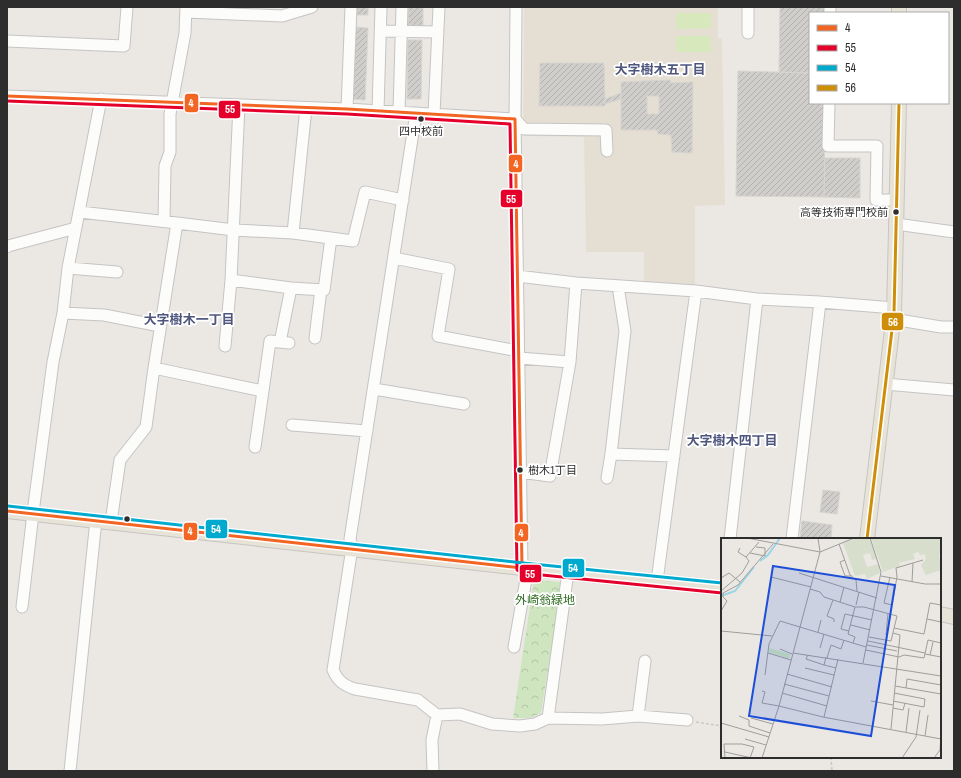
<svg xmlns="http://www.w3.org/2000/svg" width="961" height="778" viewBox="0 0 961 778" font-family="'Archivo Narrow','Noto Sans JP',sans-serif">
  <defs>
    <pattern id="forest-crowns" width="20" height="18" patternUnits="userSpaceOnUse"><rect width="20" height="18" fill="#cee5bf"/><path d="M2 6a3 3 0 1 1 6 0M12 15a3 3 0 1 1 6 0" fill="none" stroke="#b1c5a4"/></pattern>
    <pattern id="building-hatch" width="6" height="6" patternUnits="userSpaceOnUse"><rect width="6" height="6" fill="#d0cecb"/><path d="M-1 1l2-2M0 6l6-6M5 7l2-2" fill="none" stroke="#b3b1af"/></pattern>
  </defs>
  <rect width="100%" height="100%" fill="#ebe8e4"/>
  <path fill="#e5dfd3" d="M524,7H718V38L722,39L725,205L695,206V286L644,283V252H586L584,137L523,136Z"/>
  <path fill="url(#forest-crowns)" d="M534,580L562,582L541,713L529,718H513Z"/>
  <path fill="#d7e9bc" d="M676,13H711V28L676,29Z
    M676,36H710L711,52H676Z"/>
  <path fill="url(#building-hatch)" stroke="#d6d4d0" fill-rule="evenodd" d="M356,7H368V15H356Z
    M409,7H423V26L408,25Z
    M780,7H826L825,13H810V73L779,72Z
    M355,27L368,28L365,100L353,99Z
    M408,40H422L421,99H407Z
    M540,63H604L605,106H539Z
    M738,71L810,73V103H825L824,197L736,196Z
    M670,80L671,83L693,82L692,153L672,152L671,135L658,134L657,130H621V82ZM647,96H659V114H647Z
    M621,93V99L605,104V99Z
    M825,158H860V198L824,197Z
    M823,490L840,492L837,514L820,512Z
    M802,521L832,525L831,539H800Z"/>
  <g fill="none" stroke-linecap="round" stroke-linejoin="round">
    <g stroke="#c5c4c4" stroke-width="13">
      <path id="minor" d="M516,7L515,119L522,568
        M748,7V33
        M186,12L282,16L312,7
        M830,13V7
        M381,31L438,32
        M7,41L124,46L127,7
        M7,96L347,109L515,119L524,129L606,130L607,151
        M829,103L828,146H877L876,200H897
        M239,105L231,280L291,288L324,290L331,238
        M347,109L351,7
        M378,111L381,7
        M399,112L402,7
        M416,113L350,539L352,548L333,670C338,681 343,685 355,689L418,700L437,715L460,714L492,724L520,726L535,724L548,718L602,719L638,716L687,720
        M434,114L439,7
        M80,212L177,223L154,368L146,427L120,460L111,522
        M164,221L165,166L170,152V114L185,33L186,7
        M177,223L234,230L293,233L353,241L365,192L403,200
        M896,224L954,232
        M293,233L306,108
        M7,247L8,246L76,228
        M394,258L449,269L438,336L518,351
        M68,268L117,272
        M517,276L576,283L696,291L757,299L820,302L894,308
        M63,313L104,315L160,326
        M893,319L941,327H954
        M315,338L321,289
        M280,342L291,288
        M225,346L231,280
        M519,358L570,362L576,283
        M154,368L263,391L270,341L289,343
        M885,384L954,390
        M374,389L464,404
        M292,425L367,431
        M255,447L263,391
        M611,454L674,456
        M520,472L550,476L570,362
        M607,478L611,454L625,331L618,286
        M730,539L757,299
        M792,539L820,302
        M657,581L696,291
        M22,607L34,505L53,362L63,313L68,268L101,99
        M514,647L528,568
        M638,716L645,661
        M548,718L568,572
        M70,771L96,520
        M433,771L432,740L437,715"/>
    </g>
    <g stroke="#c6c5c3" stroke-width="16">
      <path id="major" d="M899,13V7
        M7,511L522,568L722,588
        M867,539L894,313L899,103
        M940,614L954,617"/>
    </g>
    <path stroke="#c8c8c8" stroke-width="1.5" stroke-dasharray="3 2" stroke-linecap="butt" d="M696,722L722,726
      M831,757L832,771"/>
    <use href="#minor" stroke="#fcfcfb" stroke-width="11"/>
    <use href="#major" stroke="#e7e3d6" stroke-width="14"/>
    <g stroke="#fff" stroke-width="6">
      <path id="bus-1" d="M7,96L347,109L515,119L522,568L7,511"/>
    </g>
    <g stroke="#fff" stroke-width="6">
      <path id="bus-2" d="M7,101L347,114L510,124L517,570L522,573L722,593"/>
    </g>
    <g stroke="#fff" stroke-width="6">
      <path id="bus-3" d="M8,506L523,563L722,583"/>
    </g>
    <g stroke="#fff" stroke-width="6">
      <path id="bus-4" d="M867,539L894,313L899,103"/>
    </g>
    <use href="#bus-1" stroke="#f26522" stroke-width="3"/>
    <use href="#bus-2" stroke="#e4002b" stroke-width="3"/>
    <use href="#bus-3" stroke="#00a9ce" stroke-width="3"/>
    <use href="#bus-4" stroke="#cf8e09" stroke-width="3"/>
  </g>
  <g fill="#2d2d2d" stroke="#fff" stroke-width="1.5">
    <circle cx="421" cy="119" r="3.5"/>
    <circle cx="896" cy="212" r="3.5"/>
    <circle cx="520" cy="470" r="3.5"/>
    <circle cx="127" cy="519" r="3.5"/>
  </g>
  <g text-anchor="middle" stroke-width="3.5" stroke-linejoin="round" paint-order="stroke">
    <g font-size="11" fill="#2d2d2d" stroke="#fff">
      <text x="421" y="135">四中校前</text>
      <text x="888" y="216" text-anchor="end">高等技術専門校前</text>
      <text x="528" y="474" text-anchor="start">樹木1丁目</text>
    </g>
    <g font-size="12" fill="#2d6a1e" stroke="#fff">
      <text x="545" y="604">外崎翁緑地</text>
    </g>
    <g font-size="13" font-weight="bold" fill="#4e567e" stroke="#fff">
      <text x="660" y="74">大字樹木五丁目</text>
      <text x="189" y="324">大字樹木一丁目</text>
      <text x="732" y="445">大字樹木四丁目</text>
    </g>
  </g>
  <g transform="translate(721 538)">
    <rect width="220" height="220" fill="#ebe8e4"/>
    <path d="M48,110L69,116L68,121L48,114Z" fill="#cee5bf"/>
    <path d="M136,0H148L156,21L151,22L149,15L142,17L146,29L158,26L159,35L146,41L144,36L134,38L122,5ZM150,0H220V15L218,16L220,32L205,37L200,27L205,21L204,16L199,17L197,14L192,16L194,21L178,25L179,28L162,34Z" fill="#d7dfcc"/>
    <path fill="none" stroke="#9ad4e9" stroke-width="2" d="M39,23L47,17L59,0M0,58L14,53L33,29"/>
    <path fill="none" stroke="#9f9d9b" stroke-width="1" d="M26,0L99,14L133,0M97,0L99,14M118,6L129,37L135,42L136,53M19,10L17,14L25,19M29,15L44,18V10L35,9M124,22L119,24L124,38H131M78,35L156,60M160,38L204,46H220M50,39L90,49M169,39L163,65L171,67L176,39L175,30L202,22M0,40L8,35L19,44M191,44L192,25M89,51L99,54L103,59L134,69H143L176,78L170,103L148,99M0,53L21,35L28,23L25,19L38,4M2,55L17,47L52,6M112,62L106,78L113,81V84M119,64L123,49M135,67L138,54M0,73L6,63L2,59V55M206,81L220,84M130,87L149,92M173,90L203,96L209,65L220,67M0,93L51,98M128,93L120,91L124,76L151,82M97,94L100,82M165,97L167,76M147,103L204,115M132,105L134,99L127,96L134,69M146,107L176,113M99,110L103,96M59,111L71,116M145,112L178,119L183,117L203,120L207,102L220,105M47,115L70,122M72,115L220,138M204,116L220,119M87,117L85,121L103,127M209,117L212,104M105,119L103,127L115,130M106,120L110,107L120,111L123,102M142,125L160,34L149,0M84,130L113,137M66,136L111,149M44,137L48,106L59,83L145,109M63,146L108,158M174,148L220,156M185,150L186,141L220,147M41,153L44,154L41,165L58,168M61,155L106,168M150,163L172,167M172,163L203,169L204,161L173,155M58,168L102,179L220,201M172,170L182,172L184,165M18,178L28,182V188L49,195M103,179L117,121M30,180L52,186M0,185L48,199M170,191L179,97L172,95M185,194L188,170M204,198L207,177M24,201L45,207M4,214L31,220M4,220L3,206H21L33,209L29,220M41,220L58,168L99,14M181,220L195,199L199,172M213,220L219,212L220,196"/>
    <path fill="#1d4ed8" fill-opacity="0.15" stroke="#1d4ed8" stroke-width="2" d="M52,28L174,47L150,198L28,178Z"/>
    <rect width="220" height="220" fill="none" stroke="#2d2d2d" stroke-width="2"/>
  </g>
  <g stroke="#fff" stroke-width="1.5">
    <rect x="184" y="93" width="15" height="20" rx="4" fill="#f26522"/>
    <rect x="218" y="100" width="23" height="19" rx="4" fill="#e4002b"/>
    <rect x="508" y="154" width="15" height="19" rx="4" fill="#f26522"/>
    <rect x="500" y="189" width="23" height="19" rx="4" fill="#e4002b"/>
    <rect x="881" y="312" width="23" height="19" rx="4" fill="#cf8e09"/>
    <rect x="205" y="519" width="23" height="20" rx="4" fill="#00a9ce"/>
    <rect x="183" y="522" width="15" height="19" rx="4" fill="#f26522"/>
    <rect x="514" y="523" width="15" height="19" rx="4" fill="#f26522"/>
    <rect x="562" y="558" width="23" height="20" rx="4" fill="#00a9ce"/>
    <rect x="519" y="564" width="23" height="19" rx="4" fill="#e4002b"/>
  </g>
  <g font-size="11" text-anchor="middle" font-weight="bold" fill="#fff">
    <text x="191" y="107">4</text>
    <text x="230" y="113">55</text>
    <text x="516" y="168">4</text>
    <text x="511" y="203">55</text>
    <text x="893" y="326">56</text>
    <text x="216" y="533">54</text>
    <text x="190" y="535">4</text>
    <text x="521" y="537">4</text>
    <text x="573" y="572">54</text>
    <text x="530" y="578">55</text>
  </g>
  <rect width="961" height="778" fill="none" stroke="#2d2d2d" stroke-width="16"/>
  <rect x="809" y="12" width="140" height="92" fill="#ffffff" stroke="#ababab"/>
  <rect x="817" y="25" width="20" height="6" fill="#f26522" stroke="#ababab"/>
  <text x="845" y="32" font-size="12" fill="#2d2d2d">4</text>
  <rect x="817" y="45" width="20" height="6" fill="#e4002b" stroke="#ababab"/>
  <text x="845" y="52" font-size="12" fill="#2d2d2d">55</text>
  <rect x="817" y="65" width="20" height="6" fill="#00a9ce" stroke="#ababab"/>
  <text x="845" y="72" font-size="12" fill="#2d2d2d">54</text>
  <rect x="817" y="85" width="20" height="6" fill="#cf8e09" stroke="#ababab"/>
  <text x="845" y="92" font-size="12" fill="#2d2d2d">56</text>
</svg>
